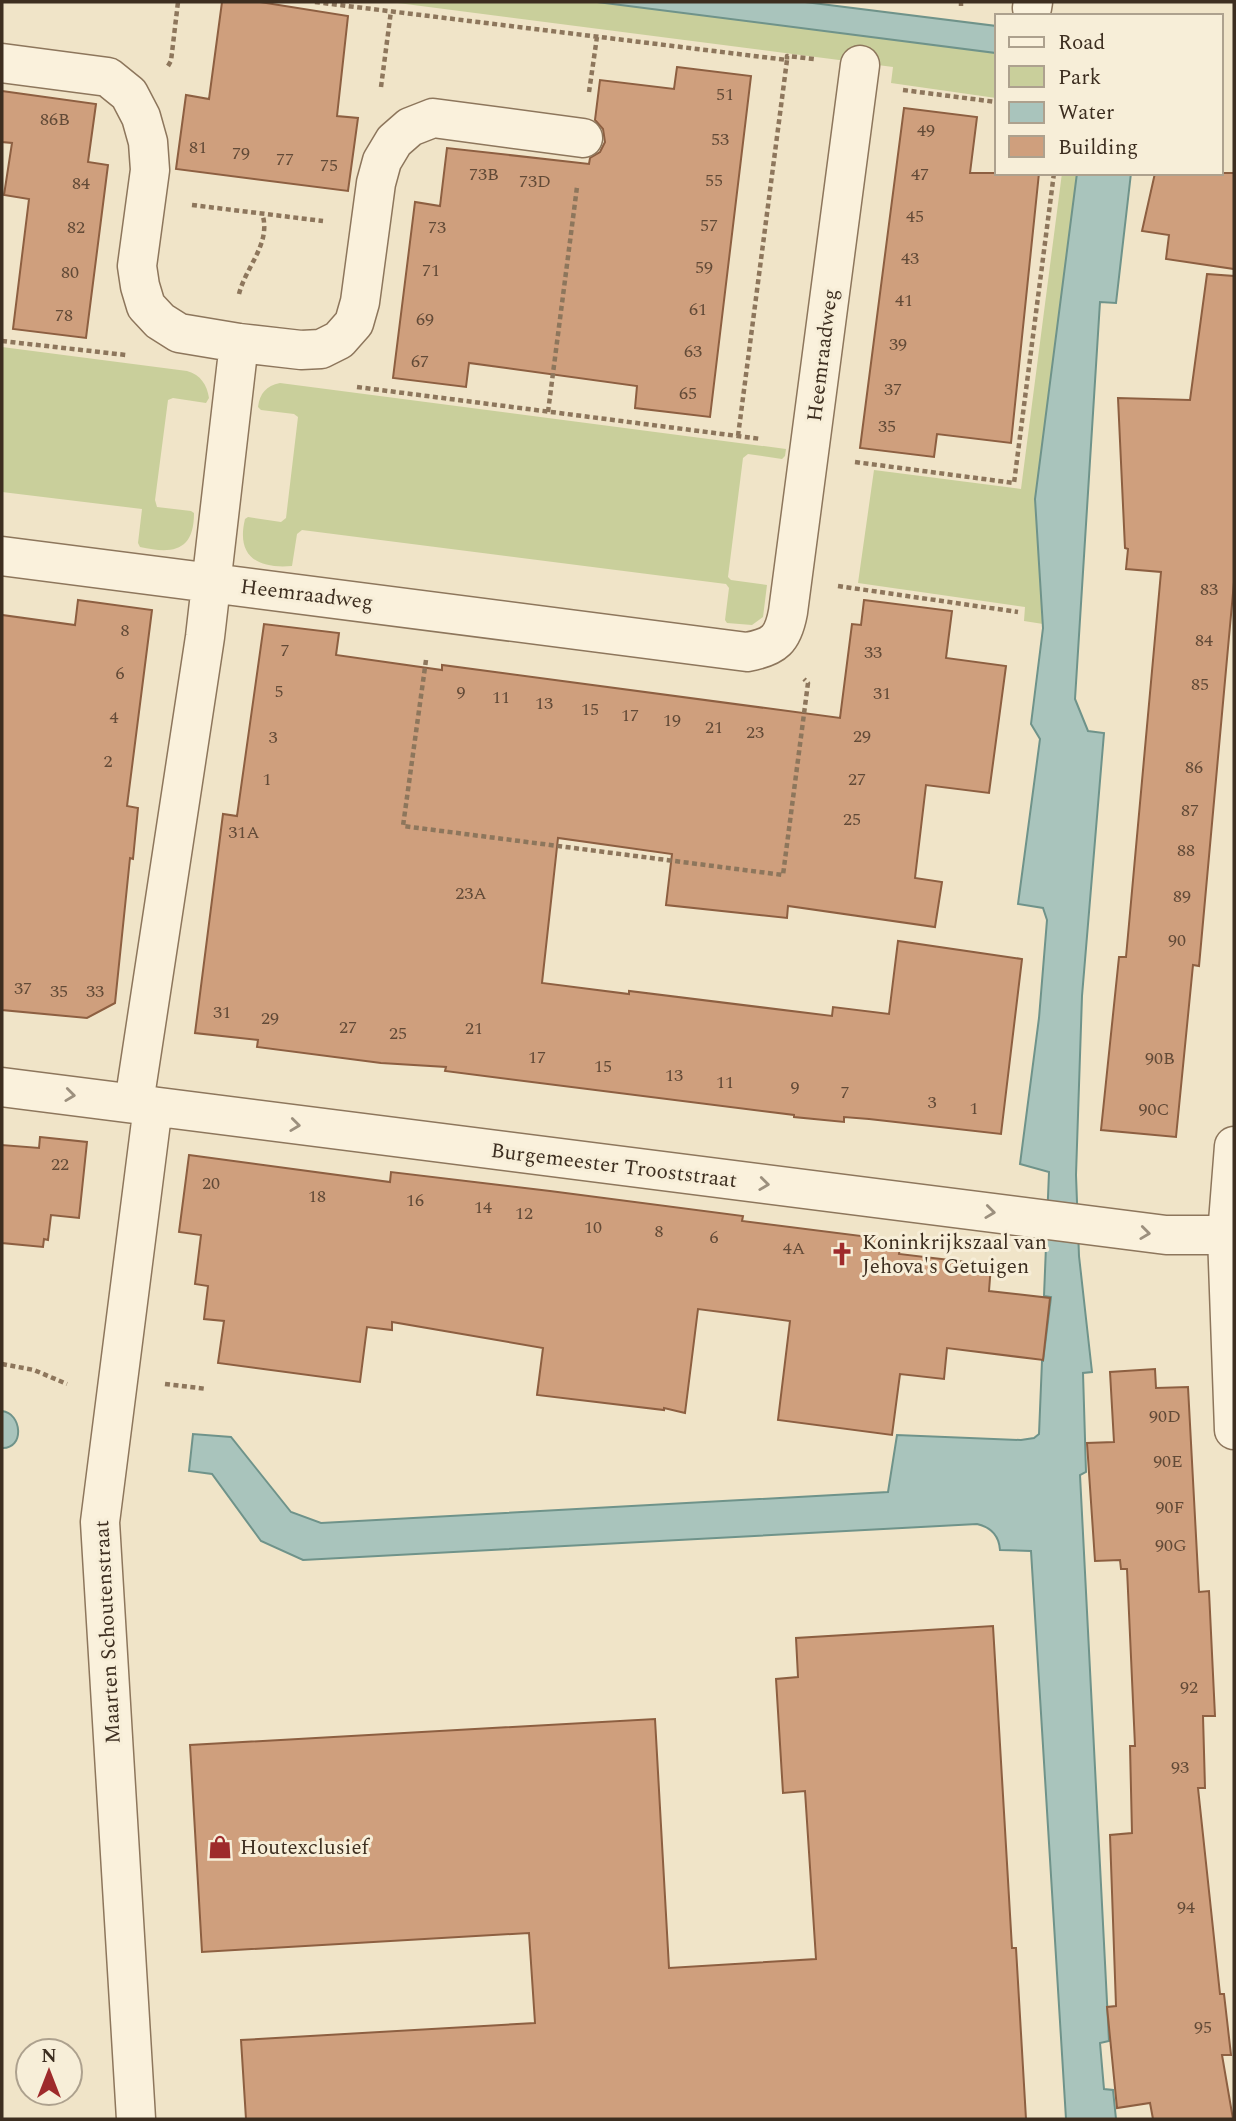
<svg xmlns="http://www.w3.org/2000/svg" width="1236" height="2121" viewBox="0 0 1236 2121" font-family="Spectral,serif">
  <rect width="100%" height="100%" fill="#f0e4c8"/>
  <path fill="#c9cf9b" d="M390,2H597L996,53V98L891,83L893,67Z
    M1062,173H1077L1035,499L1043,624L1024,621L1025,607L858,583L874,470L1021,489Z
    M2,347L187,371C201,375 207,385 209,398L206,403L173,398L168,400L155,500L157,507L191,511L194,513C194,552 172,554 140,547L138,543L142,509L2,492Z
    M280,383L786,449L785,456L782,459L748,454L743,458L728,577L731,580L767,585L763,617L752,625L727,623L725,620L729,588L726,584L302,530L297,534L292,566C257,569 236,556 245,519L248,517L281,522L286,518L298,417L294,414L261,410L258,407C260,393 266,386 280,383Z"/>
  <path fill="#a9c4bc" stroke="#6f938a" stroke-width="2" d="M597,2H805L996,26V53Z
    M1077,173H1131L1116,303L1100,302L1075,699L1088,731L1104,733L1082,996L1076,1175L1079,1256L1092,1372L1083,1373L1086,1472L1080,1475L1109,2041L1100,2043L1104,2089L1113,2090L1116,2119H1066L1031,1551L1000,1550C999,1535 990,1527 977,1524L303,1560L261,1541L212,1474L189,1471L193,1434L231,1437L291,1512L321,1523L888,1492L897,1435L1021,1440L1034,1438L1039,1434L1042,1361H1043L1051,1297L1044,1296L1049,1172L1020,1164L1039,1018L1047,920L1043,908L1018,904L1040,739L1031,724L1043,628L1035,499Z
    M2,1411C22,1413 25,1449 2,1448Z"/>
  <path fill="#cf9f7d" stroke="#8d5f41" stroke-width="2" d="M222,2H260L348,16L337,116L358,118L348,191L176,169L186,95L209,99Z
    M677,67L751,76L710,417L635,408L637,386L469,363L466,387L393,378L415,202L440,206L447,148L589,164L590,158L600,152L605,142L603,129L595,120L600,80L674,89Z
    M2,91L96,104L88,162L108,165L86,338L13,329L29,199L4,195L12,143L2,142Z
    M904,108L977,117L970,173H1039L1011,443L937,434L934,457L860,448Z
    M1155,173H1234V269L1166,259L1169,235L1142,231Z
    M1207,274L1234,276V582L1199,966L1193,965L1176,1137L1101,1130L1119,957H1126L1161,572L1126,569L1128,549L1125,548L1118,398L1190,400Z
    M78,600L152,610L127,806L138,808L133,859L130,858L115,1003L87,1018L2,1010V615L75,625Z
    M864,600L952,611L946,658L1006,666L989,793L926,785L915,878L942,882L935,927L788,906L787,918L666,905L672,854L558,838L542,983L629,994V991L832,1016L833,1007L889,1014L898,941L1022,959L1001,1134L869,1119L844,1117V1122L794,1117V1115L445,1071L446,1067L381,1063L257,1047L258,1040L195,1033L223,814L237,816L264,624L339,633L336,655L442,670V665L840,718L852,624L861,625Z
    M40,1137L87,1142L79,1218L51,1215L48,1240L44,1239L43,1247L2,1243V1145L39,1148Z
    M189,1155L390,1182L391,1172L550,1191L743,1216L742,1221L901,1241L899,1254L991,1265L989,1291L1050,1298L1043,1360L947,1348L944,1379L900,1374L892,1435L778,1420L790,1321L698,1309L685,1413L664,1408V1410L537,1395L543,1348L392,1322V1330L367,1327L360,1382L218,1363L224,1321L204,1319L208,1286L195,1284L201,1235L179,1232Z
    M1155,1369L1156,1388L1188,1387L1199,1592L1209,1591L1215,1716H1203L1205,1788H1198L1220,1994H1224L1231,2055H1222L1233,2119H1153L1150,2103L1117,2108L1107,2007L1116,2006L1110,1835L1132,1833L1130,1746H1135L1131,1657L1127,1569H1121L1120,1560L1095,1561L1087,1443L1114,1442L1110,1372Z
    M993,1626L1012,1948H1016L1026,2119H246L241,2040L535,2023L529,1933L202,1952L190,1745L655,1719L669,1968L816,1959L805,1791L783,1793L776,1679L798,1677L796,1638Z"/>
  <g fill="none" stroke-linecap="round" stroke-linejoin="round">
    <g stroke="#8d765c" stroke-width="41">
      <path id="minor" d="M1032,8L1033,2
        M2,63L108,77L129,94L141,117L148,142L150,170L137,266L140,286L146,306L160,321L179,333L239,343L301,350L321,349L339,340L354,323L360,302L376,183L382,161L394,141L410,127L433,118L583,138
        M2,556L747,652C775,647 783,639 788,612L860,65
        M2,1087L1166,1235H1227
        M134,1103L205,637L239,343
        M1234,1146L1227,1235L1234,1430
        M136,2119L100,1522L153,1106"/>
    </g>
    <path stroke="#8d765c" stroke-width="4.5" stroke-dasharray="5 3.5" stroke-linecap="butt" d="M315,2L787,60V56L814,59
      M961,6V2
      M168,66L171,61L178,2
      M381,87L391,11
      M903,90L996,102
      M589,92L597,37
      M192,205L323,221
      M239,294C246,266 272,243 262,213
      M2,341L126,355
      M357,387L761,439
      M548,412L577,187
      M738,436L787,60
      M855,462L1014,483L1054,173
      M838,586L1018,612
      M426,660L403,826L783,875L808,683L804,679
      M2,1364L34,1370L67,1384
      M165,1384L207,1389"/>
    <use href="#minor" stroke="#faf1dc" stroke-width="38"/>
  </g>
  <defs><path id="oneway-chevron" d="M-2-3.5L2.5 0L-2 3.5" fill="none" stroke-width="1.6" stroke-linecap="round" stroke-linejoin="round" transform="scale(1.75)"/></defs>
  <g stroke="#9c907e">
    <use href="#oneway-chevron" transform="translate(70 1095) rotate(7)"/>
    <use href="#oneway-chevron" transform="translate(295 1125) rotate(7)"/>
    <use href="#oneway-chevron" transform="translate(764 1184) rotate(7)"/>
    <use href="#oneway-chevron" transform="translate(990 1212) rotate(7)"/>
    <use href="#oneway-chevron" transform="translate(1145 1233) rotate(7)"/>
  </g>
  <defs>
    <g id="church-bare" transform="scale(1.89)"><path d="M-1.2-6h2.4v3.5h3.3v2.4h-3.3V6h-2.4V-.1h-3.3v-2.4h3.3Z" fill="#9e2a2b" stroke="#f7eed8" stroke-width="2.5" paint-order="stroke"/></g>
    <g id="shop-bare" transform="scale(1.89)"><path d="M-5-2.5h2.3a2.7 3.5 0 0 1 5.4 0H5L5.5 6h-11ZM-1.5-2.5h3a1.5 2.3 0 0 0-3 0Z" fill="#9e2a2b" stroke="#f7eed8" stroke-width="2.5" paint-order="stroke"/></g>
  </defs>
  <g fill-rule="evenodd">
    <use href="#church-bare" x="842" y="1254"/>
    <use href="#shop-bare" x="220" y="1847"/>
  </g>
  <g text-anchor="middle" stroke-width="6" stroke-linejoin="round" paint-order="stroke">
    <g font-size="18" fill="#624a37">
      <text x="725" y="100">51</text>
      <text x="55" y="125">86B</text>
      <text x="926" y="136">49</text>
      <text x="720" y="145">53</text>
      <text x="198" y="153">81</text>
      <text x="241" y="159">79</text>
      <text x="285" y="165">77</text>
      <text x="329" y="171">75</text>
      <text x="484" y="180">73B</text>
      <text x="920" y="180">47</text>
      <text x="714" y="186">55</text>
      <text x="535" y="187">73D</text>
      <text x="81" y="189">84</text>
      <text x="915" y="222">45</text>
      <text x="709" y="231">57</text>
      <text x="76" y="233">82</text>
      <text x="437" y="233">73</text>
      <text x="910" y="264">43</text>
      <text x="704" y="273">59</text>
      <text x="431" y="276">71</text>
      <text x="70" y="278">80</text>
      <text x="904" y="306">41</text>
      <text x="698" y="315">61</text>
      <text x="64" y="321">78</text>
      <text x="425" y="325">69</text>
      <text x="898" y="350">39</text>
      <text x="693" y="357">63</text>
      <text x="420" y="367">67</text>
      <text x="893" y="395">37</text>
      <text x="688" y="399">65</text>
      <text x="887" y="432">35</text>
      <text x="1209" y="595">83</text>
      <text x="125" y="636">8</text>
      <text x="1204" y="646">84</text>
      <text x="285" y="656">7</text>
      <text x="873" y="658">33</text>
      <text x="120" y="679">6</text>
      <text x="1200" y="690">85</text>
      <text x="279" y="697">5</text>
      <text x="461" y="698">9</text>
      <text x="882" y="699">31</text>
      <text x="501" y="703">11</text>
      <text x="544" y="709">13</text>
      <text x="590" y="715">15</text>
      <text x="630" y="721">17</text>
      <text x="114" y="723">4</text>
      <text x="672" y="726">19</text>
      <text x="714" y="733">21</text>
      <text x="755" y="738">23</text>
      <text x="862" y="742">29</text>
      <text x="273" y="743">3</text>
      <text x="108" y="767">2</text>
      <text x="1194" y="773">86</text>
      <text x="267" y="785">1</text>
      <text x="857" y="785">27</text>
      <text x="1190" y="816">87</text>
      <text x="852" y="825">25</text>
      <text x="244" y="838">31A</text>
      <text x="1186" y="856">88</text>
      <text x="471" y="899">23A</text>
      <text x="1182" y="902">89</text>
      <text x="1177" y="946">90</text>
      <text x="23" y="994">37</text>
      <text x="59" y="997">35</text>
      <text x="95" y="997">33</text>
      <text x="222" y="1018">31</text>
      <text x="270" y="1024">29</text>
      <text x="348" y="1033">27</text>
      <text x="474" y="1034">21</text>
      <text x="398" y="1039">25</text>
      <text x="537" y="1063">17</text>
      <text x="1160" y="1064">90B</text>
      <text x="603" y="1072">15</text>
      <text x="674" y="1081">13</text>
      <text x="725" y="1088">11</text>
      <text x="795" y="1093">9</text>
      <text x="845" y="1098">7</text>
      <text x="932" y="1108">3</text>
      <text x="974" y="1114">1</text>
      <text x="1154" y="1115">90C</text>
      <text x="60" y="1170">22</text>
      <text x="211" y="1189">20</text>
      <text x="317" y="1202">18</text>
      <text x="415" y="1206">16</text>
      <text x="483" y="1213">14</text>
      <text x="524" y="1219">12</text>
      <text x="593" y="1233">10</text>
      <text x="659" y="1237">8</text>
      <text x="714" y="1243">6</text>
      <text x="794" y="1254">4A</text>
      <text x="1165" y="1422">90D</text>
      <text x="1168" y="1467">90E</text>
      <text x="1170" y="1513">90F</text>
      <text x="1171" y="1551">90G</text>
      <text x="1189" y="1693">92</text>
      <text x="1180" y="1773">93</text>
      <text x="1186" y="1913">94</text>
      <text x="1203" y="2033">95</text>
    </g>
    <g font-size="21" fill="#3d2e20" stroke="#f7eed8">
      <text transform="translate(822 355) rotate(-83)" y="7">Heemraadweg</text>
      <text transform="translate(307 594) rotate(7)" y="7">Heemraadweg</text>
      <text transform="translate(614 1165) rotate(7)" y="7">Burgemeester Trooststraat</text>
      <text transform="translate(107 1632) rotate(-93)" y="7">Maarten Schoutenstraat</text>
    </g>
    <g font-size="21" fill="#3d2e20" stroke="#f7eed8" text-anchor="start">
      <text x="862" y="1249">Koninkrijkszaal van<tspan x="862" dy="24">Jehova's Getuigen</tspan></text>
      <text x="240" y="1854">Houtexclusief</text>
    </g>
  </g>
  <rect width="1236" height="2121" fill="none" stroke="#3d2e20" stroke-width="7"/>
  <rect x="995" y="14" width="228" height="161" fill="#f7eed8" stroke="#ada18e" stroke-width="2"/>
  <rect x="1009" y="37" width="35" height="10" fill="#faf1dc" stroke="#ada18e" stroke-width="2"/>
  <text x="1058" y="49" font-size="21" fill="#3d2e20">Road</text>
  <rect x="1009" y="66" width="35" height="21" fill="#c9cf9b" stroke="#ada18e" stroke-width="2"/>
  <text x="1058" y="84" font-size="21" fill="#3d2e20">Park</text>
  <rect x="1009" y="102" width="35" height="21" fill="#a9c4bc" stroke="#ada18e" stroke-width="2"/>
  <text x="1058" y="119" font-size="21" fill="#3d2e20">Water</text>
  <rect x="1009" y="136" width="35" height="21" fill="#cf9f7d" stroke="#ada18e" stroke-width="2"/>
  <text x="1058" y="154" font-size="21" fill="#3d2e20">Building</text>
  <g transform="translate(49 2072)"><circle r="33" fill="#f7eed8" stroke="#ada18e" stroke-width="2"/>
  <path d="M0-5L12 26L0 18L-12 26Z" fill="#9e2a2b"/>
  <text y="-10" font-size="19" font-weight="bold" text-anchor="middle" fill="#3d2e20">N</text>
  </g>
</svg>
